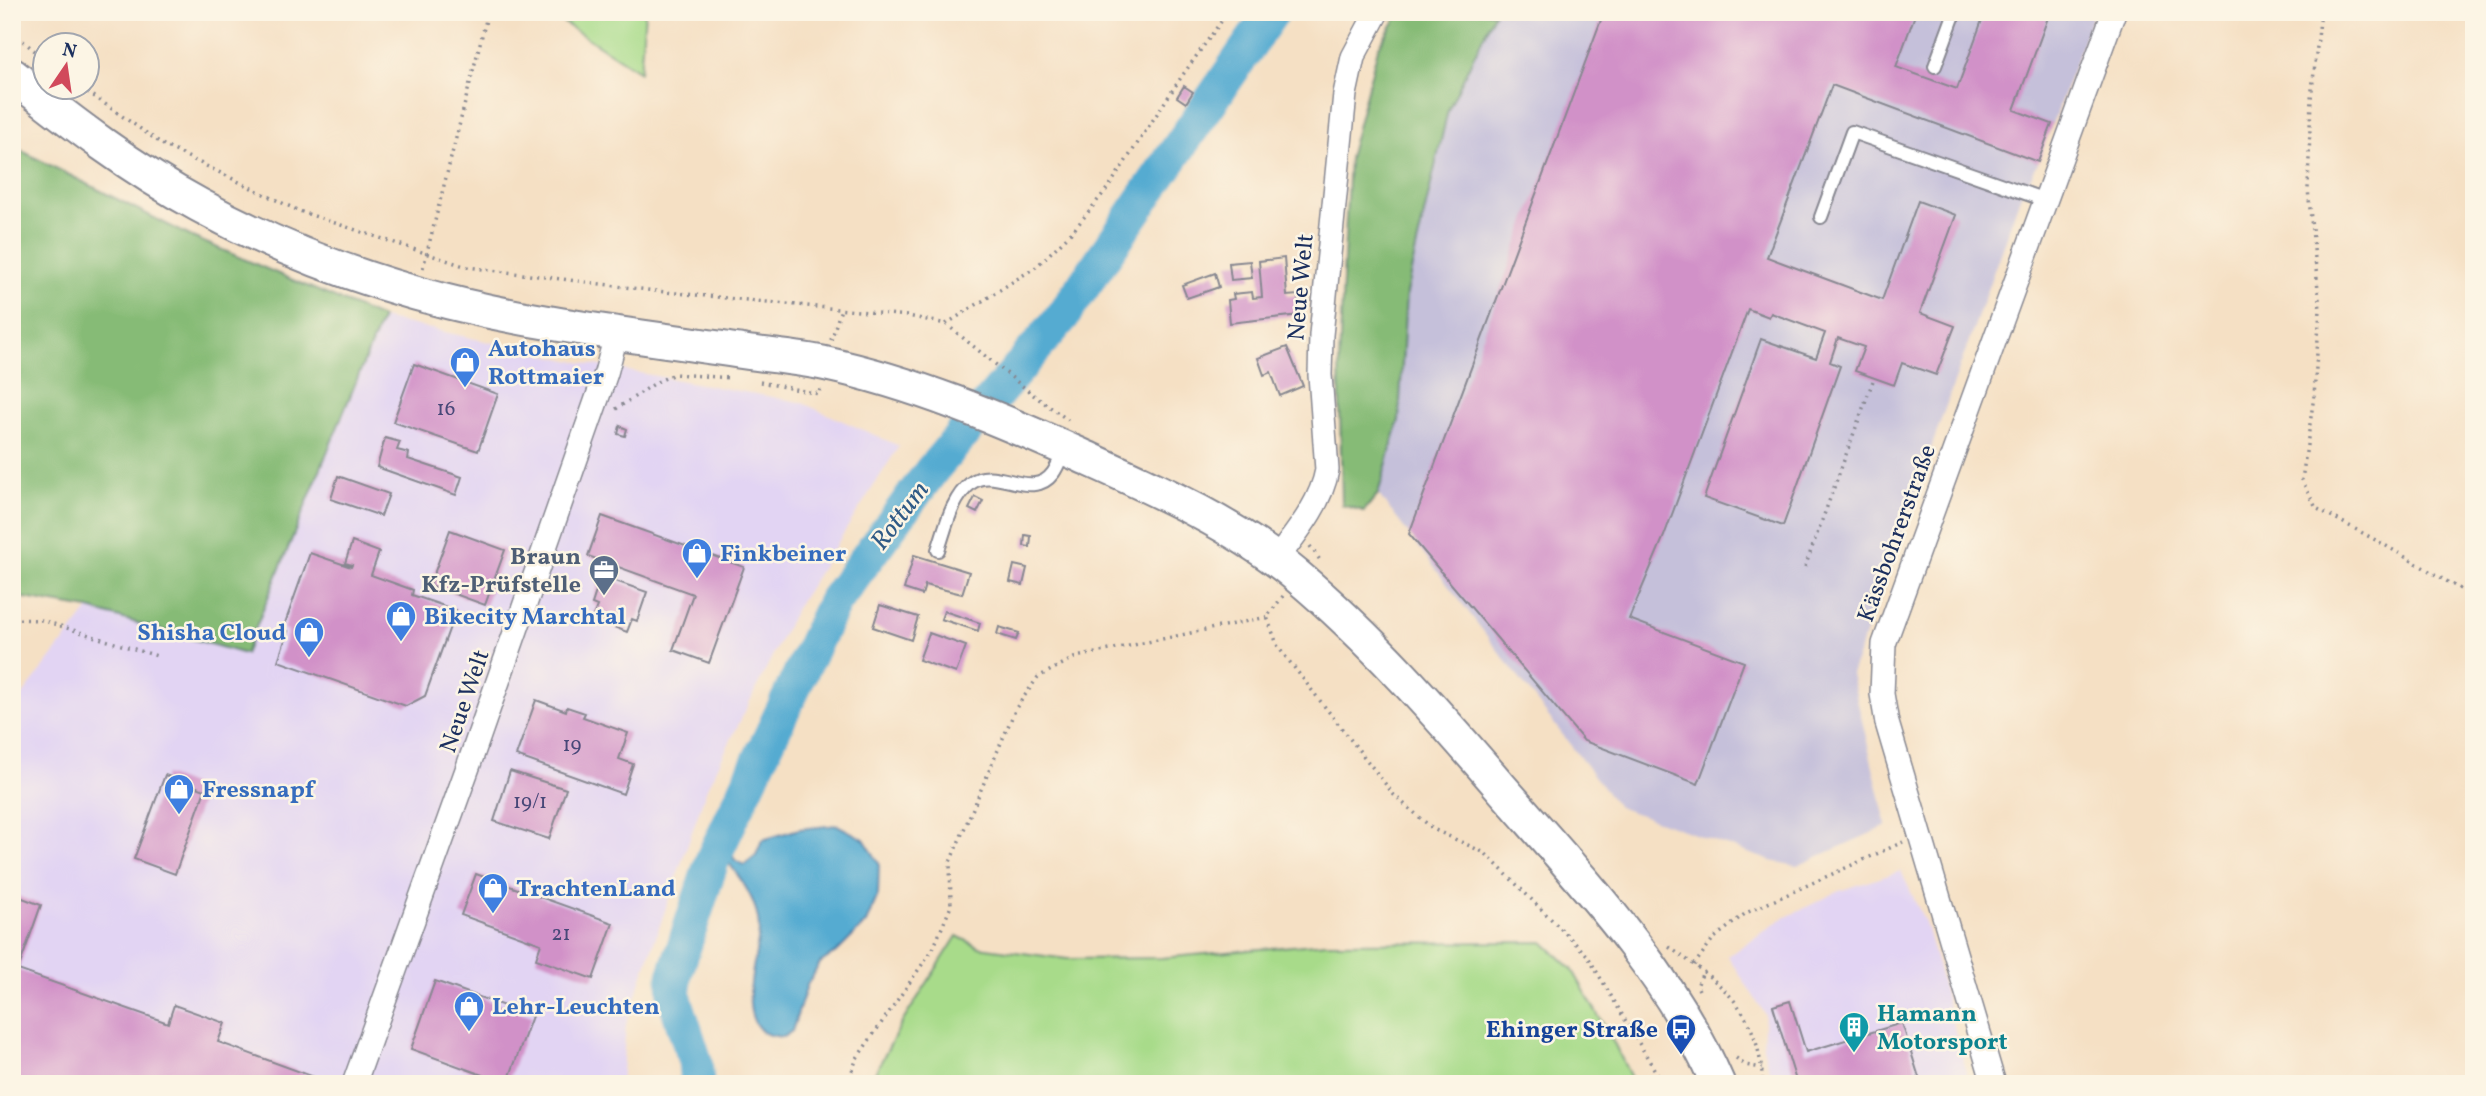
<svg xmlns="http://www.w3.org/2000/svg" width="2486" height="1096" viewBox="0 0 2486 1096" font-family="Vollkorn,serif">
  <rect width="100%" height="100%" fill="#fcf5e5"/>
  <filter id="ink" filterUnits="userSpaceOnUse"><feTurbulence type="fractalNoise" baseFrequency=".0143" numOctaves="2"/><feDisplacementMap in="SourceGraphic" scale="14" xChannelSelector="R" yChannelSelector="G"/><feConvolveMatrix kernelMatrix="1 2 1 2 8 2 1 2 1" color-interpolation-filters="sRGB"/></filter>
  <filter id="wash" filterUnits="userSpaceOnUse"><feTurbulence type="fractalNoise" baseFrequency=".00686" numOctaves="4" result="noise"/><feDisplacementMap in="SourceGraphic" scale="28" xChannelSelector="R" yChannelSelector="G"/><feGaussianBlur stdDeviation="1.57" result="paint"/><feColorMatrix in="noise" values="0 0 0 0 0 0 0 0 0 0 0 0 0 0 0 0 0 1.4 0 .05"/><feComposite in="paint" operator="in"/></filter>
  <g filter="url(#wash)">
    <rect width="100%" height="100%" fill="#f5e0c4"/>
    <path fill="#e2d4f3" d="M382,318L573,361L800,402L899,446L795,610L707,788L626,1024L621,1084H12V709L89,609L245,653Z
      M1901,871L1925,922L1970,1084H1773L1763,1047L1765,1014L1728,956L1780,920L1839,891Z"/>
    <path fill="#c5c0da" d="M1495,12H2094L2037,165L2020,197L1851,674L1887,826L1797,866L1771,861L1618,807L1378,494L1399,420L1406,293L1448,110Z"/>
    <path fill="#a8db8a" stroke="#628574" stroke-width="2" d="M547,12H645L640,72Z
      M957,936L979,947L1067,959L1161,958L1326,943L1543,942L1572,969L1615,1045L1634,1084H869L903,1021Z"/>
    <path fill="#86bb76" stroke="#50756a" stroke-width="2" d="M1400,12H1495L1448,110L1406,293L1399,420L1378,494L1364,511L1342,505L1339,361L1349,158L1378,48Z
      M12,146L192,237L382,318L245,654L89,609L12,596Z"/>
    <path fill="#54abd1" stroke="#386d98" stroke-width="2" d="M837,825L864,839L879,863L878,895L866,923L838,951L820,963L807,985L792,1031L783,1037C778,1036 772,1036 767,1034C733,1018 760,953 759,928C758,897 735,871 717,848L722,837L735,860L744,865L756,855L762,840L799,829Z"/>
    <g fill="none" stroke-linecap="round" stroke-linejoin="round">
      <path stroke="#54abd1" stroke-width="35" d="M697,1084L695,1061L675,999L674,977L713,858L834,602L932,470L1062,317L1272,12"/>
    </g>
    <g id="blocks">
      <path fill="#d191c8" d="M1604,12H1916L1896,67L1957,89L1985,12H2050L2014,110L2052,124L2038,162L1832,85L1767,257L1882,300L1918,201L1956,215L1920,313L1955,326L1936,375L1902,363L1894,385L1855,371L1864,347L1838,338L1830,362L1840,366L1783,526L1704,498L1761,339L1816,358L1825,333L1771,313L1769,317L1748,309L1664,536L1629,619L1744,662L1698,784L1584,741L1409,534Z
        M1184,86L1193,92L1186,103L1177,97Z
        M1284,258L1287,296L1298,295L1300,315L1230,323L1228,300L1234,299L1233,294L1252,292L1253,298L1262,297L1259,261Z
        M1250,261L1252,278L1231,280L1229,263Z
        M1215,273L1219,287L1187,298L1182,285Z
        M1287,347L1303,386L1280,396L1271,372L1264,375L1258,358Z
        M414,364L498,394L478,451L393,422Z
        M620,426L627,429L625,436L618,434Z
        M385,438L400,442L397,450L409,453L408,459L462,477L456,495L377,467Z
        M338,476L389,494L381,516L331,499Z
        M975,497L983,501L977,513L969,509Z
        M602,516L744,567L709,663L673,650L693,594L588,556Z
        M450,530L505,550L485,605L430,585Z
        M1025,535L1031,536L1030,547L1024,546Z
        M352,542L379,552L371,575L413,590L412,595L456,610L425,696L406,706L278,661L288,631L283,629L310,553L351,567L352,565L345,563Z
        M914,555L969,572L962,594L925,585L922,595L904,589Z
        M1014,565L1027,568L1023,585L1010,582Z
        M601,576L647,592L637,621L632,619L627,632L592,619L597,606L592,604Z
        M880,605L918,617L911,640L873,627Z
        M944,611L980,623L978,631L941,619Z
        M999,627L1019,633L1016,640L997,634Z
        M929,633L966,646L956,673L919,660Z
        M536,700L566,711L567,707L585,713L583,717L628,733L619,759L633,764L623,794L516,756Z
        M510,771L566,789L549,839L494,821Z
        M165,775L205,790L175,874L134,859Z
        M476,874L613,923L593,979L536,959L541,944L461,915Z
        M12,894L41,905L18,970L168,1023L174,1005L225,1023L218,1042L317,1078L315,1084H12Z
        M435,981L532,1016L507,1084L411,1049Z
        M1790,1001L1806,1052L1902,1023L1921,1084H1797L1773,1006Z"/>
    </g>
  </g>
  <g filter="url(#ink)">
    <use href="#blocks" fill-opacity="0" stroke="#888891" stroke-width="2"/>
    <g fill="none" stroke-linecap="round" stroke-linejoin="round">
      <g stroke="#888891" stroke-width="16">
        <path id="service" d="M1935,66L1955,12
          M1821,217L1852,132L2045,200
          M938,550C946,527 951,499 971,483C995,464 1032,502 1053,473C1058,466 1061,457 1065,449"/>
      </g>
      <g stroke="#888891" stroke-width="26">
        <path id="minor" d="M1276,560C1296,533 1321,504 1327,470L1320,375L1321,335L1345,94L1353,57L1377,12
          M354,1084L468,767L606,373L617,332
          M1994,1084L1887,723L1882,694L1884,644L2114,12"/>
      </g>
      <g stroke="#888891" stroke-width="37">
        <path id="secondary" d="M12,75C71,122 132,169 199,205C308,265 428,303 551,323C615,334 681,342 745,352C773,356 800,358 827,364C915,383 999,419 1080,455C1155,489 1233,523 1297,576C1371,638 1435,711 1498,784C1578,876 1669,970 1718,1084"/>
      </g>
      <path stroke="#888891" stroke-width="3.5" stroke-dasharray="2 5" stroke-linecap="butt" d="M2321,12L2311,98L2308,189L2320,309L2314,396L2302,480L2316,508L2383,544L2474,597
        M12,32L46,60
        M82,88L165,146L299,211L467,267L656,291L908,316L946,324L1032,394L1068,420
        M423,268L488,12
        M946,324L1036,267L1073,231L1110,185L1182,76L1228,12
        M831,340L841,309
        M760,382L819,394L820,389
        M616,409L657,382L674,374L732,378
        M1310,546L1320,560
        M1805,567L1874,378
        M1283,596L1267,617L1278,647L1394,795L1433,829L1485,853L1587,955L1663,1084
        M12,619L41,620L160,657
        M1669,947C1726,987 1758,1009 1763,1084
        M1694,965L1713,939L1746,913L1903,842
        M1699,990L1697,986L1703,972
        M1736,1058L1745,1065L1762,1068
        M847,1084L857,1058L933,949L951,906L950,862L1016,708L1038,677L1076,657L1267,617"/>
      <use href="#service" stroke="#fff" stroke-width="12"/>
      <use href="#minor" stroke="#fff" stroke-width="23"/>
      <use href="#secondary" stroke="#fff" stroke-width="33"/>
    </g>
  </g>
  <defs>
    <g id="shop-pin" transform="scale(1.575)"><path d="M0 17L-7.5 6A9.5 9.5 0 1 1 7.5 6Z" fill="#3f7fe0" stroke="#fcf5e5"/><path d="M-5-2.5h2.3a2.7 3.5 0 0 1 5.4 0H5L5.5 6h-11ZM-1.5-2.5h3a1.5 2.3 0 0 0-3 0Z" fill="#fff"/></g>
    <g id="office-pin" transform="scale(1.575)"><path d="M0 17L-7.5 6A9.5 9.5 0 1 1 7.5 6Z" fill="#5c6f8a" stroke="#fcf5e5"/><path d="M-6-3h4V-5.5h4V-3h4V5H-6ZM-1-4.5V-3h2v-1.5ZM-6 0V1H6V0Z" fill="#fff"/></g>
    <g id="building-pin" transform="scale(1.575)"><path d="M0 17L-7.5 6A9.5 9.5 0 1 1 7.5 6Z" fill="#0f9aa8" stroke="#fcf5e5"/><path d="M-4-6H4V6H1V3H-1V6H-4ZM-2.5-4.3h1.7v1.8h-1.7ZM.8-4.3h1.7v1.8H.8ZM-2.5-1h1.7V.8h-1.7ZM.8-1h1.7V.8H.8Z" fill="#fff"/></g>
    <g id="bus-pin" transform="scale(1.575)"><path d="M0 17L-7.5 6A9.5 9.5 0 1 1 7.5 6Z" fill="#1a4fb4" stroke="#fcf5e5"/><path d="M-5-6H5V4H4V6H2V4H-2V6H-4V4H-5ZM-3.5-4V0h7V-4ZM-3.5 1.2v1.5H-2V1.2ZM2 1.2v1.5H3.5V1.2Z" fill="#fff"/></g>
  </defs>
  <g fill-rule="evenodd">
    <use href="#shop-pin" x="465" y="362"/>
    <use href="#shop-pin" x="697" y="553"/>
    <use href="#office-pin" x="604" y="570"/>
    <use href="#shop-pin" x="401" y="616"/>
    <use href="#shop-pin" x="309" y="632"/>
    <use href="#shop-pin" x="179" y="789"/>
    <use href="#shop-pin" x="493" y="888"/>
    <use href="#shop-pin" x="469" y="1006"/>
    <use href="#building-pin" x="1854" y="1027"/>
    <use href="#bus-pin" x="1681" y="1029"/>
  </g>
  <g text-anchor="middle" stroke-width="5" stroke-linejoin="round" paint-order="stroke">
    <g font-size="21" fill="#484878">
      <text x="446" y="415">16</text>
      <text x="572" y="751">19</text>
      <text x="530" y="808">19/1</text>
      <text x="561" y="940">21</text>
    </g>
    <g font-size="24" fill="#1b2f5e" stroke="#fcf5e5">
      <text transform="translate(1300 287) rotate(-85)" y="8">Neue Welt</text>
      <text transform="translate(1896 533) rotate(-70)" y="8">Kässbohrerstraße</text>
      <text transform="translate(464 701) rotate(-71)" y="8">Neue Welt</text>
    </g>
    <g font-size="24" font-weight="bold" fill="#366cbe" stroke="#fcf5e5" text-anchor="start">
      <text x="488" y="356">Autohaus<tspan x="488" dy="28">Rottmaier</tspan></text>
      <text x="720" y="561">Finkbeiner</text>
      <text x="424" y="624">Bikecity Marchtal</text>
      <text x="286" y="640" text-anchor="end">Shisha Cloud</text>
      <text x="202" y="797">Fressnapf</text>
      <text x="516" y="896">TrachtenLand</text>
      <text x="492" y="1014">Lehr-Leuchten</text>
    </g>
    <g font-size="24" font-weight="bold" fill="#4e5e75" stroke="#fcf5e5" text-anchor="end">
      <text x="581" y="564">Braun<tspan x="581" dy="28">Kfz-Prüfstelle</tspan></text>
    </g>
    <g font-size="24" font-weight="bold" fill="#0d838f" stroke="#fcf5e5" text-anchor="start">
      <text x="1877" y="1021">Hamann<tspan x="1877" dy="28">Motorsport</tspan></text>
    </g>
    <g font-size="24" font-weight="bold" fill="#164399" stroke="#fcf5e5" text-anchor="end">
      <text x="1658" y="1037">Ehinger Straße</text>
    </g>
    <g font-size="26" font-style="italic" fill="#2f5a86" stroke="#fcf5e5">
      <text transform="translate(899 515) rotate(-53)" y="9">Rottum</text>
    </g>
  </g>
  <rect width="2486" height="1096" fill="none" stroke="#fcf5e5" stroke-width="42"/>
  <g transform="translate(66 66) rotate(13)"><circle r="33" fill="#fcf5e5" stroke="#a2a6af" stroke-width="2"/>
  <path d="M0-5L12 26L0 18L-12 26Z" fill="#d1495b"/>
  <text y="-10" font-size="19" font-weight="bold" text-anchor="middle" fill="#1b2f5e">N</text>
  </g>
</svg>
